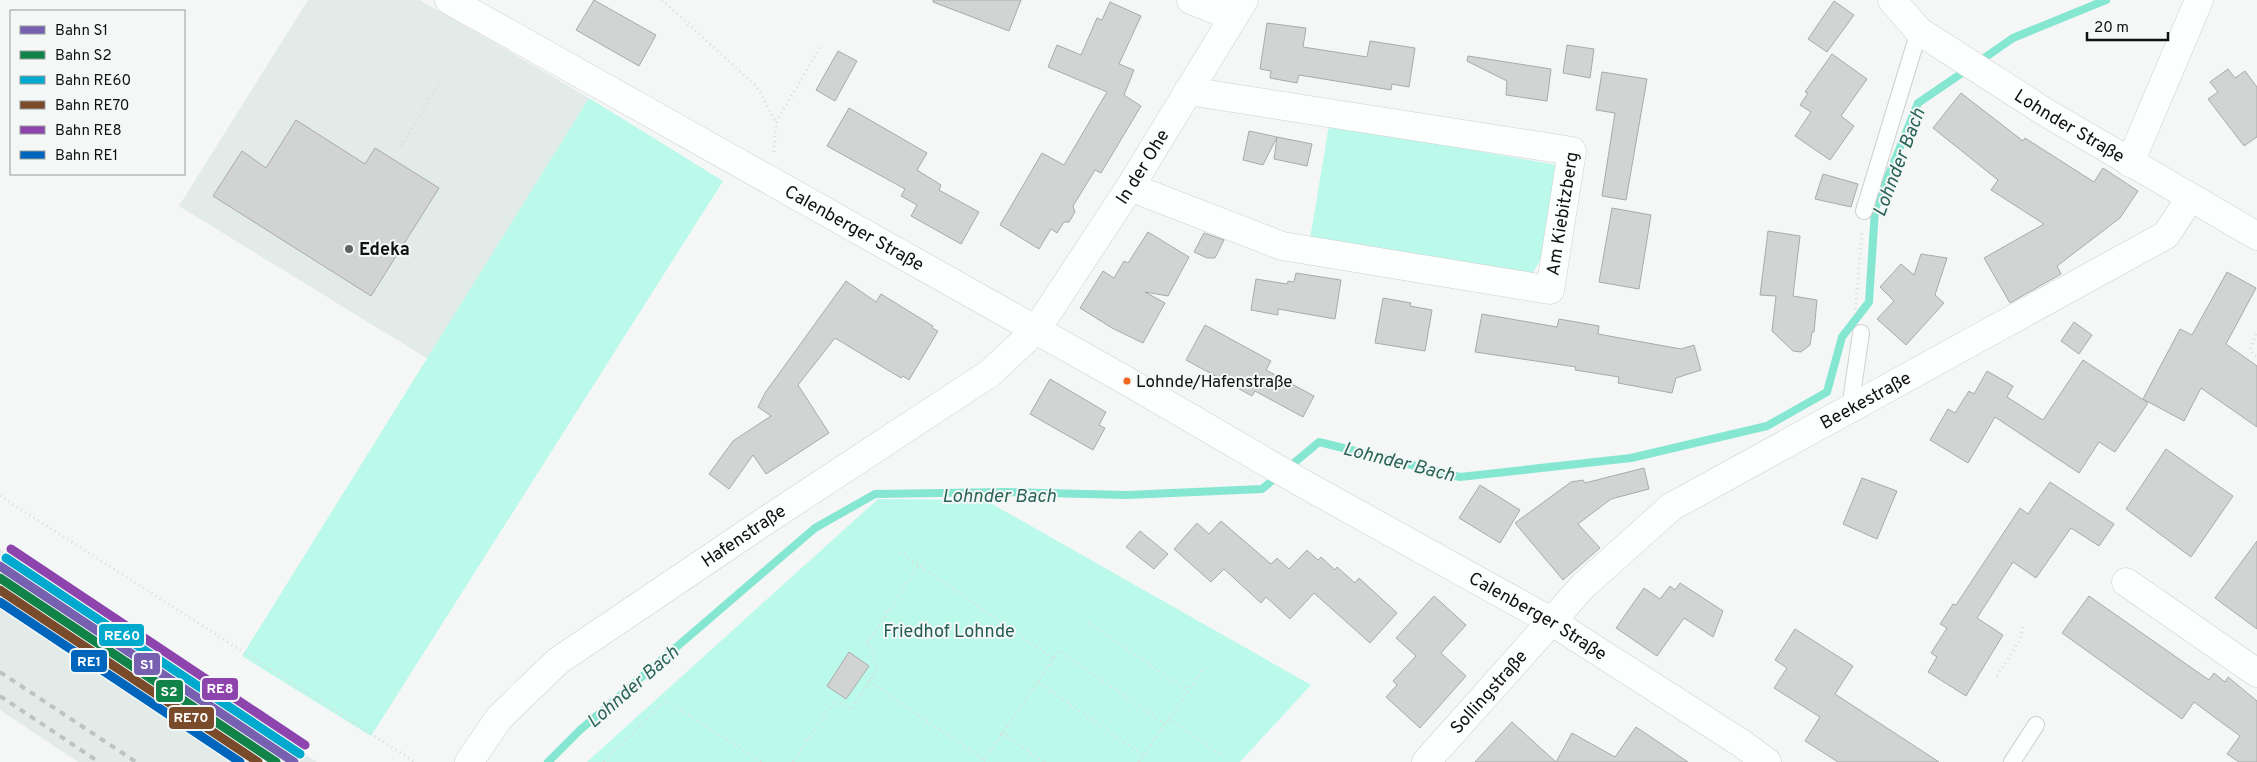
<svg xmlns="http://www.w3.org/2000/svg" width="2257" height="762" viewBox="0 0 2257 762" font-family="Overpass,sans-serif">
  <rect width="100%" height="100%" fill="#f4f7f6"/>
  <path fill="#e2ebe8" d="M308,0H420L589,98L428,359L179,206Z
    M0,549L317,762H78L0,710Z"/>
  <path fill="#bbf9ea" d="M589,98L723,181L371,736L242,656Z
    M1329,125L1557,165L1542,257L1529,279L1309,245Z
    M878,499L985,500L1311,685L1240,762H587Z"/>
  <g fill="none" stroke-linecap="round" stroke-linejoin="round">
    <path stroke="#85e6d2" stroke-width="8" d="M1977,63L2013,38L2106,0
      M1288,468L1319,442L1460,477L1631,458L1767,426L1827,392L1842,337L1869,302L1875,209L1918,103L1968,69
      M548,762L580,730L815,528L875,494L1005,492L1127,495L1262,489L1279,475"/>
  </g>
  <path fill="#d2d4d3" stroke="#a9abab" d="M594,0L656,35L639,66L576,30Z
    M933,0H1021L1009,31L933,2Z
    M1834,1L1854,15L1827,52L1808,39Z
    M1110,2L1141,16L1119,64L1134,70L1124,95L1141,106L1101,173L1095,170L1073,206L1075,212L1069,222H1064L1057,233L1051,229L1039,249L1000,225L1042,153L1064,165L1107,92L1048,67L1057,45L1081,55L1097,18L1102,20Z
    M1267,23L1306,28L1303,47L1367,57L1370,41L1415,48L1409,87L1392,84L1391,90L1299,75L1297,83L1270,78L1271,71L1260,69Z
    M1567,45L1594,49L1590,78L1563,73Z
    M838,51L857,61L835,101L816,90Z
    M1832,54L1867,79L1841,116L1854,126L1830,160L1795,136L1811,112L1800,105L1808,93L1805,92Z
    M1468,56L1551,69L1547,101L1506,95L1507,81L1467,61Z
    M2228,69L2235,78L2245,71L2257,87V137L2244,146L2208,99L2218,92L2210,82Z
    M1602,72L1647,79L1626,200L1602,196L1615,113L1596,110Z
    M1961,93L2023,141L2025,138L2094,182L2103,168L2138,191L2120,218L2057,266L2061,274L2010,303L1984,258L2044,224L1991,190L1998,180L1933,128Z
    M849,108L927,153L917,170L941,185L939,190L979,212L961,244L911,216L917,205L901,196L905,189L827,146Z
    M296,120L365,164L375,148L439,188L371,296L213,196L242,151L266,168Z
    M1249,131L1277,137L1263,165L1243,160Z
    M1277,137L1312,144L1307,166L1274,159Z
    M1823,174L1858,184L1851,207L1815,199Z
    M1612,208L1651,215L1639,289L1599,282Z
    M1768,231L1800,236L1793,296L1817,300L1814,332H1812L1810,345L1801,352L1793,351L1772,331L1776,296L1760,295Z
    M1148,232L1189,257L1168,296L1145,292L1165,303L1143,343L1112,328L1080,308L1103,271L1114,278L1124,261L1128,263Z
    M1204,233L1224,240L1215,258H1207L1194,252Z
    M1921,254L1947,258L1935,295L1944,303L1906,345L1877,319L1894,301L1880,287L1901,264L1914,275Z
    M2227,272L2256,288L2226,344L2257,366V427L2201,388L2184,421L2143,399L2180,329L2192,335Z
    M1296,273L1341,280L1335,319L1278,309V315L1251,310L1256,279L1287,284L1288,281L1294,282Z
    M846,281L876,302L881,294L933,326L932,328L938,331L909,380L903,376L901,378L835,338L798,385L829,433L766,474L753,455L729,489L709,474L733,441L771,416L758,407L765,393Z
    M1383,298L1411,303L1410,306L1432,310L1425,351L1375,343Z
    M1482,314L1557,327L1559,319L1599,326L1598,334L1681,349L1694,345L1701,370L1676,378L1672,393L1618,383L1619,377L1575,370L1576,367L1475,352Z
    M2074,322L2092,335L2079,354L2061,341Z
    M1205,325L1271,361L1266,370L1314,396L1303,417L1255,391L1252,396L1186,360Z
    M2083,360L2148,403L2115,452L2099,442L2079,473L1995,417L1968,463L1930,440L1948,409L1955,413L1969,391L1974,394L1987,371L2013,386L2007,397L2043,420Z
    M1050,379L1106,412L1099,425L1105,428L1093,450L1030,414Z
    M2166,449L2233,496L2191,557L2126,509Z
    M1644,468L1649,489L1611,499L1578,524L1600,548L1563,580L1515,523L1571,482L1583,480L1585,483Z
    M1862,478L1897,491L1877,539L1843,524Z
    M2050,482L2114,524L2099,546L2071,528L2036,578L2013,562L1977,618L2003,635L1966,696L1928,672L1937,657L1931,653L1947,628L1940,624L1953,604L1956,605L2020,508L2028,514Z
    M1480,485L1520,510L1500,543L1459,518Z
    M1221,521L1271,564L1277,558L1289,569L1307,550L1318,560L1321,557L1335,570L1337,567L1355,583L1359,578L1397,613L1370,643L1314,593L1290,619L1266,597L1261,603L1224,569L1211,582L1174,549L1197,523L1209,534Z
    M1140,531L1168,554L1154,569L1126,547Z
    M2257,541V629L2215,598Z
    M1680,583L1723,611L1713,637L1684,618L1657,656L1616,628L1644,588L1660,599L1670,586L1675,590Z
    M1434,596L1466,625L1441,653L1466,676L1420,728L1386,697L1397,685L1393,681L1416,656L1396,638Z
    M2089,596L2209,680L2214,673L2225,682L2228,677L2257,701V762H2239L2227,754L2240,736L2194,702L2182,719L2062,633Z
    M1795,629L1853,666L1835,694L1939,762H1838L1805,741L1820,717L1774,688L1787,668L1775,660Z
    M849,652L869,666L846,699L827,686Z
    M1512,722L1556,762H1475Z
    M1636,727L1688,762H1556L1572,733L1615,757Z"/>
  <g fill="none" stroke-linecap="round" stroke-linejoin="round">
    <g stroke="#cfd1d1" stroke-width="18">
      <path id="lane" d="M1864,211L1919,31
        M1850,408L1861,333
        M2012,762L2036,725"/>
    </g>
    <g stroke="#cfd1d1" stroke-width="29">
      <g id="street">
        <path d="M1191,0L1233,17"/>
        <path id="s1" d="M1892,0L1919,31L2045,112L2257,236"/>
        <path d="M2130,163L2199,0"/>
        <path id="s2" d="M1130,187L1282,246L1550,290L1572,151L1188,91"/>
        <path id="s3" d="M1036,330L1130,187L1244,0"/>
        <path d="M2126,582L2257,673"/>
        <path id="s4" d="M1426,762L1583,586L1671,507L2166,235L2190,198"/>
      </g>
    </g>
    <g stroke="#cfd1d1" stroke-width="29">
      <g id="secondary">
        <path id="s5" d="M449,0L1127,381L1302,483L1551,621L1741,743L1767,762"/>
        <path id="s6" d="M469,762L499,718L558,661L765,521L990,373L1036,330"/>
      </g>
    </g>
    <path stroke="#dcdddc" stroke-width="3" stroke-dasharray="1 4" stroke-linecap="butt" d="M662,0L757,87L776,123
      M401,146L445,74
      M774,152L776,123L821,45
      M1855,314L1862,233
      M2256,334L2250,349L2252,354L2257,357
      M0,496L415,762
      M900,552L1054,659
      M1089,623L1188,691
      M1997,676L2020,640L2023,627
      M869,681L987,762
      M1038,682L1144,756
      M1169,719L1220,754
      M1002,733L1044,762
      M984,760L1059,651L1165,724
      M604,762L665,700L762,762
      M793,762L834,701L851,710L878,668L868,642L919,565
      M1139,762L1206,665"/>
    <use href="#lane" stroke="#fdfefe" stroke-width="16"/>
    <use href="#street" stroke="#fdfefe" stroke-width="28"/>
    <use href="#secondary" stroke="#fdfefe" stroke-width="28"/>
    <path stroke="#c0c1c1" stroke-width="4" stroke-dasharray="6 6" stroke-linecap="butt" d="M0,672L136,762
      M0,696L99,762"/>
    <g stroke="#f3f8f6" stroke-width="12">
      <path id="rail-1" d="M0,566L294,762"/>
    </g>
    <g stroke="#f3f8f6" stroke-width="12">
      <path id="rail-2" d="M0,578L276,762"/>
    </g>
    <g stroke="#f3f8f6" stroke-width="12">
      <path id="rail-3" d="M6,558L300,754"/>
    </g>
    <g stroke="#f3f8f6" stroke-width="12">
      <path id="rail-4" d="M0,590L258,762"/>
    </g>
    <g stroke="#f3f8f6" stroke-width="12">
      <path id="rail-5" d="M11,549L305,745"/>
    </g>
    <g stroke="#f3f8f6" stroke-width="12">
      <path id="rail-6" d="M0,602L240,762"/>
    </g>
    <use href="#rail-1" stroke="#7760b0" stroke-width="9"/>
    <use href="#rail-2" stroke="#118349" stroke-width="9"/>
    <use href="#rail-3" stroke="#00a9ce" stroke-width="9"/>
    <use href="#rail-4" stroke="#7a4b2a" stroke-width="9"/>
    <use href="#rail-5" stroke="#8e44ad" stroke-width="9"/>
    <use href="#rail-6" stroke="#0065bd" stroke-width="9"/>
  </g>
  <circle fill="#606261" stroke="#f3f8f6" stroke-width="2" cx="349" cy="249" r="5"/>
  <circle fill="#f26522" stroke="#f3f8f6" stroke-width="2" cx="1127" cy="381" r="4.5"/>
  <g text-anchor="middle" stroke-width="4" stroke-linejoin="round" paint-order="stroke">
    <g font-size="17" fill="#101111" stroke="#f3f8f6" text-anchor="start">
      <text x="1136" y="387">Lohnde/Hafenstraße</text>
    </g>
    <g font-size="18" fill="#101111" stroke="#f3f8f6">
      <text dy="6" stroke="none"><textPath href="#s1" startOffset="219">Lohnder Straße</textPath></text>
      <text dy="6" stroke="none"><textPath href="#s3" startOffset="195">In der Ohe</textPath></text>
      <text dy="6" stroke="none"><textPath href="#s2" startOffset="512">Am Kiebitzberg</textPath></text>
      <text dy="6" stroke="none"><textPath href="#s5" startOffset="465">Calenberger Straße</textPath></text>
      <text dy="6" stroke="none"><textPath href="#s4" startOffset="576">Beekestraße</textPath></text>
      <text dy="6" stroke="none"><textPath href="#s6" startOffset="359">Hafenstraße</textPath></text>
      <text dy="6" stroke="none"><textPath href="#s5" startOffset="1251">Calenberger Straße</textPath></text>
      <text dy="6" stroke="none"><textPath href="#s4" startOffset="94">Sollingstraße</textPath></text>
    </g>
    <g font-size="18" font-weight="bold" fill="#101111" stroke="#f3f8f6" text-anchor="start">
      <text x="359" y="255">Edeka</text>
    </g>
    <g font-size="18" fill="#245c50" stroke="#f3f8f6">
      <text x="949" y="637">Friedhof Lohnde</text>
    </g>
    <g font-size="19" font-style="italic" fill="#2b6357" stroke="#f3f8f6">
      <text transform="translate(1898 162) rotate(-69)" y="7">Lohnder Bach</text>
      <text transform="translate(1399 461) rotate(14)" y="7">Lohnder Bach</text>
      <text x="999" y="502">Lohnder Bach</text>
      <text transform="translate(632 686) rotate(-41)" y="7">Lohnder Bach</text>
    </g>
  </g>
  <g stroke="#f3f8f6" stroke-width="2">
    <rect x="98" y="623" width="47" height="24" rx="5" fill="#00a9ce"/>
    <rect x="70" y="649" width="38" height="24" rx="5" fill="#0065bd"/>
    <rect x="133" y="652" width="28" height="24" rx="5" fill="#7760b0"/>
    <rect x="201" y="677" width="38" height="24" rx="5" fill="#8e44ad"/>
    <rect x="155" y="679" width="29" height="24" rx="5" fill="#118349"/>
    <rect x="168" y="706" width="47" height="24" rx="5" fill="#7a4b2a"/>
  </g>
  <g font-size="14" text-anchor="middle" font-weight="bold" fill="#fff">
    <text x="122" y="640">RE60</text>
    <text x="89" y="666">RE1</text>
    <text x="147" y="669">S1</text>
    <text x="220" y="693">RE8</text>
    <text x="169" y="696">S2</text>
    <text x="191" y="722">RE70</text>
  </g>
  <rect x="10" y="10" width="175" height="165" fill="#f3f8f6" stroke="#989c9a"/>
  <rect x="20" y="26" width="25" height="8" fill="#7760b0" stroke="#989c9a"/>
  <text x="55" y="35" font-size="15" fill="#101111">Bahn S1</text>
  <rect x="20" y="51" width="25" height="8" fill="#118349" stroke="#989c9a"/>
  <text x="55" y="60" font-size="15" fill="#101111">Bahn S2</text>
  <rect x="20" y="76" width="25" height="8" fill="#00a9ce" stroke="#989c9a"/>
  <text x="55" y="85" font-size="15" fill="#101111">Bahn RE60</text>
  <rect x="20" y="101" width="25" height="8" fill="#7a4b2a" stroke="#989c9a"/>
  <text x="55" y="110" font-size="15" fill="#101111">Bahn RE70</text>
  <rect x="20" y="126" width="25" height="8" fill="#8e44ad" stroke="#989c9a"/>
  <text x="55" y="135" font-size="15" fill="#101111">Bahn RE8</text>
  <rect x="20" y="151" width="25" height="8" fill="#0065bd" stroke="#989c9a"/>
  <text x="55" y="160" font-size="15" fill="#101111">Bahn RE1</text>
  <path d="M2087 32v8h81v-8" fill="none" stroke="#101111" stroke-width="2.5"/>
  <text x="2094" y="32" font-size="15" fill="#101111" stroke="#f3f8f6" stroke-width="4" paint-order="stroke">20 m</text>
</svg>
